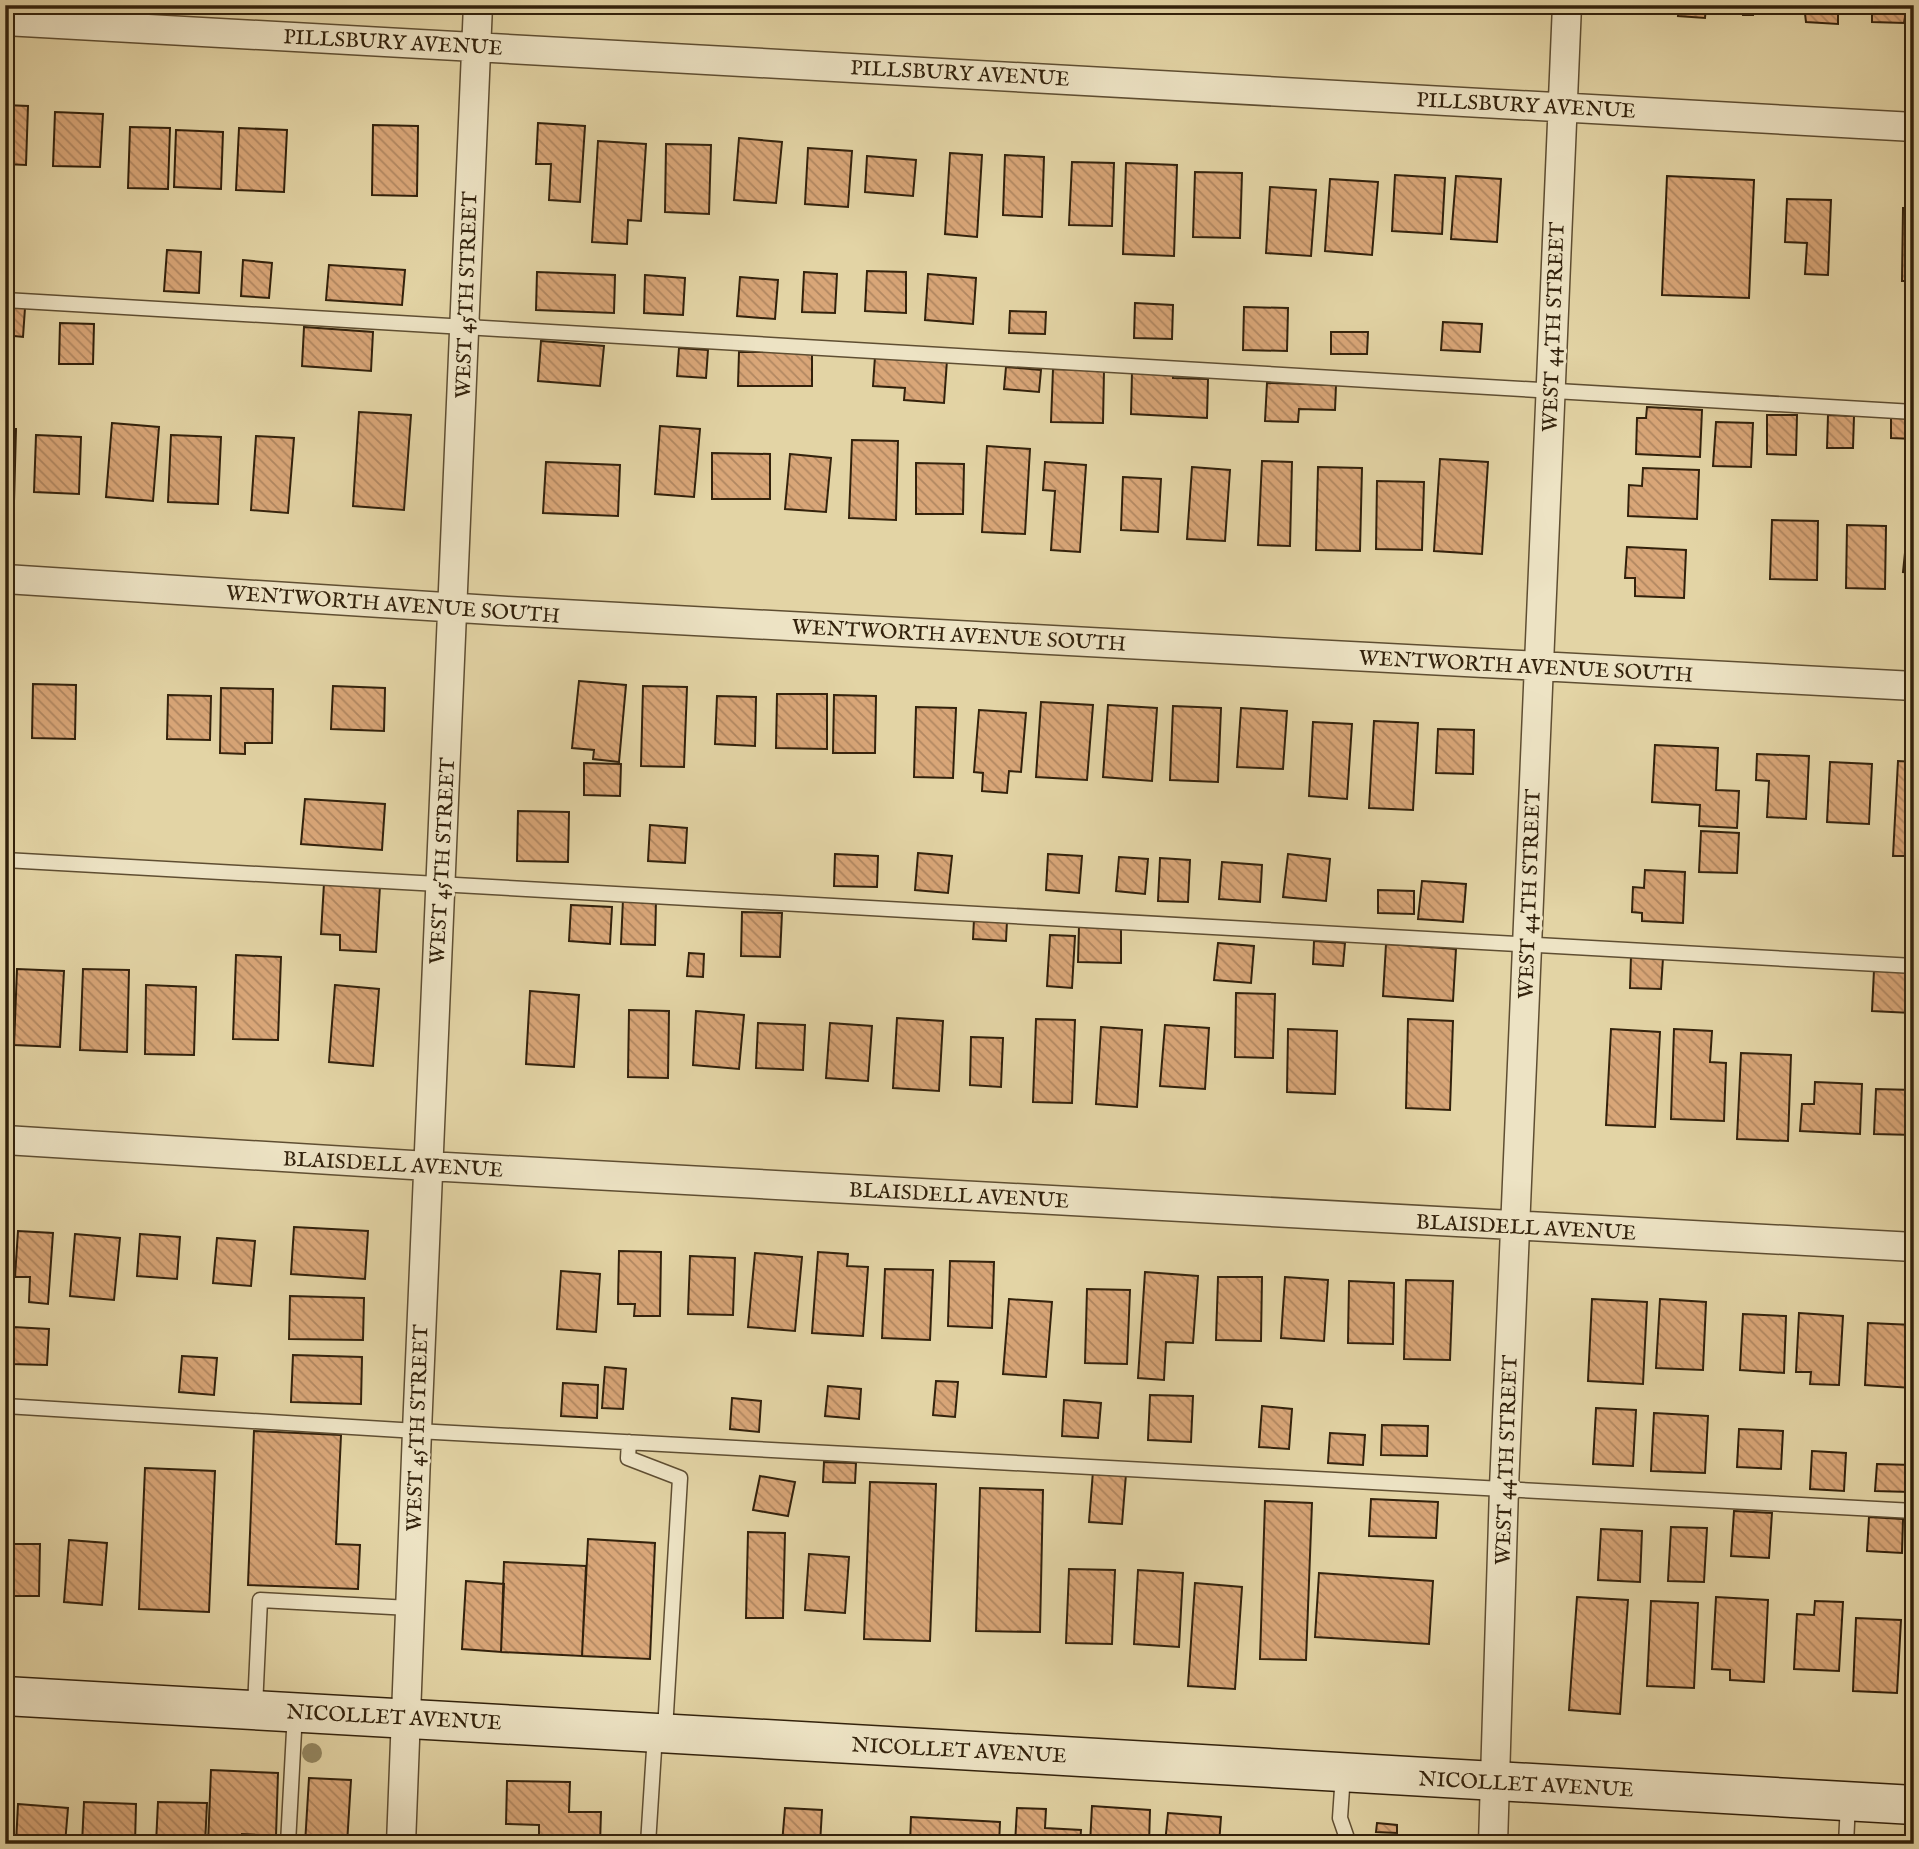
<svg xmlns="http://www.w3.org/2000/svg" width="1919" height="1849" viewBox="0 0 1919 1849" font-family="'IM FELL English',serif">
  <defs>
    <pattern id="building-back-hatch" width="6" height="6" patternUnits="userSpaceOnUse" patternTransform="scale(1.75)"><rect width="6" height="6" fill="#d9a678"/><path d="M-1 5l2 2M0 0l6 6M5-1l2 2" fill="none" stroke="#b18761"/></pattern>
  </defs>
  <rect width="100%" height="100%" fill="#e3d4a5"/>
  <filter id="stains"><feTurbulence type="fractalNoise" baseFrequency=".00286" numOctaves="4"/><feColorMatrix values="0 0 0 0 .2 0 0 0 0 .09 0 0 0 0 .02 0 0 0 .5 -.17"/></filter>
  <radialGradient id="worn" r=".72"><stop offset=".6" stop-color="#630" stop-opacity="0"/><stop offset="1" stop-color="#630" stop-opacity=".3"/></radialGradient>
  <path fill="url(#building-back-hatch)" stroke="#33220c" stroke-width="2" d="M1679,5H1709L1706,7L1705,18L1678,16Z
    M1737,5H1779L1778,11L1753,10V15H1743V7Z
    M1804,5H1842V14H1838V24L1806,22Z
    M1869,5H1907L1904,23L1872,22V11H1869Z
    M5,105L28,106L26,165L5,164Z
    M55,112L103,114L100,167L53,166Z
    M538,123L585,126L580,202L549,200L551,164H536Z
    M373,125L418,126L417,196L372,195Z
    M130,127L170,128L168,189L128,188Z
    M239,128L287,130L284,192L236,190Z
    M176,130L223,132L221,189L174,187Z
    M739,138L782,142L776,203L734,200Z
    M598,141L646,144L641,221L628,220L627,244L592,242Z
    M666,144L711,145L709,214L665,212Z
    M808,148L852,151L848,207L805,204Z
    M950,153L982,155L977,237L945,234Z
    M1005,155L1044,157L1042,217L1003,215Z
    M867,156L916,160L913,196L865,192Z
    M1072,162L1114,163L1112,226L1069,225Z
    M1126,163L1177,165L1174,256L1123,254Z
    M1195,172L1242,173L1240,238L1193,237Z
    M1395,175L1445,178L1442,234L1392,231Z
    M1456,176L1501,179L1497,242L1451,239Z
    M1667,176L1754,180L1749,298L1662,295Z
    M1330,179L1378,182L1372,255L1325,251Z
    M1270,187L1316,190L1311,256L1266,253Z
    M1787,199L1831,200L1828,275L1805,274L1807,243L1785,242Z
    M1903,208H1914V281H1902Z
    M167,250L201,252L199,293L164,291Z
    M243,260L272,263L269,298L241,296Z
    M329,265L405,270L402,305L326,300Z
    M867,271L906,272V313L865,311Z
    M537,272L615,275L614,313L536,310Z
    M804,272L837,274L835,313L802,312Z
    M928,274L976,278L973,324L925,320Z
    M645,275L685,278L683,315L644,313Z
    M740,277L778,280L775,319L737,316Z
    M1135,303L1173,305L1172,339L1134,338Z
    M5,306L25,308L23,337L5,335Z
    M1244,307L1288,308L1287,351L1243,350Z
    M1010,311L1046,312L1045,334L1009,333Z
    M1443,322L1482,324L1480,352L1441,350Z
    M60,323L94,324L93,364H59Z
    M304,327L373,332L371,371L302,366Z
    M1331,332H1368L1367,354H1331Z
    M541,341L604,346L600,386L538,381Z
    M679,348L708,350L706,378L677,376Z
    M739,352H812V386H738Z
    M875,356L947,360L944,403L904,400L905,388L873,386Z
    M1006,367L1041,370L1039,392L1004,389Z
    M1053,369L1104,370L1103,423L1051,422Z
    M1132,372L1173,373V378L1208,379L1207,418L1131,414Z
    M1267,383L1336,385L1335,410L1299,409L1298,422L1265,421Z
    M1647,407L1702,410L1700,457L1636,454L1637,418H1646Z
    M5,408H9L8,429H16L14,502L5,501Z
    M359,412L411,415L404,510L353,506Z
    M1767,415H1797L1796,455L1767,454Z
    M1828,415L1854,416L1853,448H1827Z
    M1891,418H1914V439L1891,438Z
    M1716,422L1753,423L1751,467L1713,466Z
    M112,423L159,427L153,501L106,497Z
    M660,426L700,429L694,497L655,494Z
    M36,435L81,437L79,494L34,492Z
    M171,435L221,437L218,504L168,502Z
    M256,436L294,438L288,513L251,510Z
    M852,440L898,441L896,520L849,518Z
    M987,446L1030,449L1025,534L982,532Z
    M712,453L770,454V499H712Z
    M790,454L831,458L826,512L785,509Z
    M1440,459L1488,462L1482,554L1434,551Z
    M1262,461L1292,462L1290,546L1258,545Z
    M546,462L620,465L618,516L543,513Z
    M1045,462L1086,465L1080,552L1051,550L1055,491L1043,490Z
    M916,463L964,464L963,514H916Z
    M1192,467L1230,470L1225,541L1187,539Z
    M1318,467L1362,468L1360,551L1316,550Z
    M1643,468L1699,470L1697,519L1628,516L1629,485L1642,486Z
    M1123,477L1161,479L1158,532L1121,530Z
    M1377,481L1424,482L1422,550L1376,549Z
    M1772,520L1818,521L1817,580L1770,579Z
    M1908,524H1914V573L1903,572Z
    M1847,525L1886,526L1885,589L1846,588Z
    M1627,547L1686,550L1684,598L1635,596V578H1625Z
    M5,672H14L10,736L5,735Z
    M579,681L626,685L619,762L593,759L594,750L572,748Z
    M33,684L76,685L75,739L32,738Z
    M333,686L385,688L384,731L331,729Z
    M643,686L687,687L684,767L641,766Z
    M221,688L273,689L272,743H245V754L220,753Z
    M777,694H827V749L776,748Z
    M168,695L211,696L210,740L167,739Z
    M834,695L876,696L875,753H833Z
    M717,696L756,697L755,746L715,744Z
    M1041,702L1093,705L1087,780L1036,777Z
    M1108,705L1157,708L1152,781L1103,777Z
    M1173,706L1221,708L1218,782L1170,780Z
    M916,707L956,708L953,778L914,777Z
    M1241,708L1287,711L1283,769L1237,767Z
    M979,710L1026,713L1021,772L1009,771L1007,793L982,791L983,773L974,772Z
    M1374,721L1418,723L1413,810L1369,808Z
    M1313,722L1352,724L1347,799L1309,796Z
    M1438,729L1474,730L1473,774L1436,773Z
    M1655,745L1718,748L1716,790L1739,791L1737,828L1699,826L1700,805L1652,802Z
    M1757,754L1809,756L1806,819L1767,817L1769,781L1756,780Z
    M1898,761L1914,762V856H1893Z
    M1830,762L1872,764L1869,824L1827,822Z
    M584,763L621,764L620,796L584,795Z
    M305,799L385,804L382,850L301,844Z
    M518,811L569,812L568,862L517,861Z
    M650,825L687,828L685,863L648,861Z
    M1701,831L1739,833L1737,873L1699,872Z
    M918,853L952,856L948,893L915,890Z
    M835,854L878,856L877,887L834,886Z
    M1048,854L1082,856L1079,893L1046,890Z
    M1288,854L1330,859L1326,901L1283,897Z
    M1119,857L1148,859L1145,894L1116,891Z
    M1160,858L1190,860L1188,902L1158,901Z
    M1222,862L1262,865L1260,902L1219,899Z
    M1645,870L1685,872L1683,923L1642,921V913L1632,912L1633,887L1644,888Z
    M1422,881L1466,884L1463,922L1418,919Z
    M324,883L380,886L376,952L340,950V935L321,934Z
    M1378,890L1414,891V914L1378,913Z
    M623,899L656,900L655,945L621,944Z
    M571,905L612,907L610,944L569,941Z
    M742,912L782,913L780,957L741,956Z
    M974,919L1007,921L1006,941L973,939Z
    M1079,926L1121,928V963L1078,962Z
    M1050,935L1075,936L1072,988L1047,986Z
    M1314,941L1345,943L1343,966L1313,964Z
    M1218,943L1254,946L1251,983L1214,980Z
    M1386,944L1456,949L1453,1001L1383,996Z
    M689,953L704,954L703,977L687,976Z
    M236,955L281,957L278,1040L233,1039Z
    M1631,956L1663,958L1661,989L1630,988Z
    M17,969L64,971L60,1047L14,1045Z
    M83,969L129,970L127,1052L80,1050Z
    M1874,970L1913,972L1911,1013L1872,1011Z
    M146,985L196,987L194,1055L145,1054Z
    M335,985L379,989L373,1066L329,1062Z
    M530,991L579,995L574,1067L526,1064Z
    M1236,993L1275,994L1273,1058L1235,1057Z
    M629,1010L669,1011L668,1078L628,1077Z
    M696,1011L744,1015L739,1069L693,1065Z
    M897,1018L943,1021L939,1091L893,1088Z
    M1036,1019L1075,1020L1072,1103L1033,1102Z
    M1408,1019L1453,1021L1450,1110L1406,1108Z
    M758,1023L805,1025L803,1070L756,1068Z
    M830,1023L872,1026L868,1081L826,1078Z
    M1165,1025L1209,1028L1205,1089L1160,1086Z
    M1101,1027L1142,1030L1137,1107L1096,1104Z
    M1288,1029L1337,1031L1335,1094L1287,1092Z
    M1611,1029L1660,1032L1655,1127L1606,1125Z
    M1674,1029L1712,1031L1710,1062L1726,1063L1724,1121L1671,1119Z
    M971,1037L1003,1038L1001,1087L970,1085Z
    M1741,1053L1791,1055L1788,1141L1737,1139Z
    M1815,1082L1862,1084L1860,1134L1800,1131L1802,1104H1814Z
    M1876,1089L1914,1090V1135L1874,1134Z
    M294,1227L368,1231L365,1279L291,1274Z
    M18,1231L53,1233L48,1304L29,1302L30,1277H15Z
    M75,1234L120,1238L114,1300L70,1296Z
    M140,1234L180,1237L177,1279L137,1276Z
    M217,1238L255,1241L251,1286L213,1283Z
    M619,1251L661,1252L660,1316H634L635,1304H618Z
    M818,1252L848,1254L847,1266L868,1267L863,1336L812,1333Z
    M755,1253L802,1257L795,1331L748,1327Z
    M690,1256L735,1258L733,1315L688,1314Z
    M950,1261L994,1262L992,1328L948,1326Z
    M885,1269L933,1270L930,1340L882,1338Z
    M561,1271L600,1274L596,1332L557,1329Z
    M1145,1272L1198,1276L1193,1343L1166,1342L1164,1380L1138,1378Z
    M1218,1277H1262L1261,1341L1216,1340Z
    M1285,1277L1328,1280L1324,1341L1281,1338Z
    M1406,1280L1453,1281L1450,1360L1404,1359Z
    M1349,1281L1394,1283L1393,1344L1348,1343Z
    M1087,1289L1130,1290L1127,1364L1085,1363Z
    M290,1296L364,1298L363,1340L289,1339Z
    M1009,1299L1052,1302L1046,1377L1003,1374Z
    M1592,1299L1647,1302L1643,1384L1588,1381Z
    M1660,1299L1706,1302L1703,1370L1656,1368Z
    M1799,1313L1843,1316L1839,1385L1810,1384L1811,1372H1796Z
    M1743,1314L1786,1316L1784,1373L1740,1370Z
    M1868,1323L1914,1325L1913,1388L1865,1385Z
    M13,1327L49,1329L47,1365L11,1364Z
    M293,1355L362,1357L361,1404L291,1402Z
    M182,1356L217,1358L214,1395L179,1392Z
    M605,1367L626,1369L623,1409L602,1408Z
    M936,1381L958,1382L955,1417L933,1415Z
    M563,1383L598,1385L597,1418L561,1416Z
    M828,1386L861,1389L859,1419L825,1416Z
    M1150,1395L1193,1396L1191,1442L1148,1440Z
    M732,1398L761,1401L759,1432L730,1429Z
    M1064,1400L1101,1403L1098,1438L1062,1436Z
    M1262,1406L1292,1409L1289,1449L1259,1447Z
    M1596,1408L1636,1410L1633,1466L1593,1464Z
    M1654,1413L1708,1416L1705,1473L1651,1471Z
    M5,1425H14V1472H5Z
    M1382,1425L1428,1426L1427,1456L1381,1455Z
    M1739,1429L1783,1431L1781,1469L1737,1467Z
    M254,1431L341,1435L336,1544L360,1545L358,1589L248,1585Z
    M1330,1433L1365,1435L1363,1465L1328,1463Z
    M1812,1451L1846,1453L1844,1491L1810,1489Z
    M824,1462L856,1463L855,1483L823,1482Z
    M1877,1464L1912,1465L1910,1492L1875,1491Z
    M145,1468L215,1471L209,1612L139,1609Z
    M1093,1471L1126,1474L1122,1524L1089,1522Z
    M760,1476L795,1482L788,1516L753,1510Z
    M870,1482L936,1484L930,1641L864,1639Z
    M980,1488L1043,1490L1040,1632L976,1631Z
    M1371,1499L1438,1502L1436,1538L1369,1536Z
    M1265,1501L1312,1503L1306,1660L1260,1659Z
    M1734,1511L1772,1513L1769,1558L1731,1556Z
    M1869,1517L1903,1519L1902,1553L1867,1551Z
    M1671,1527L1707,1528L1704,1582L1668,1581Z
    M1601,1529L1642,1531L1640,1582L1598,1580Z
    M748,1532L785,1533L783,1618H746Z
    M588,1539L655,1543L650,1659L582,1656Z
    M69,1540L107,1543L102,1605L64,1602Z
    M5,1544H40L39,1596H5Z
    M809,1554L849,1557L845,1613L805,1610Z
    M504,1562L586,1566L582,1656L501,1652Z
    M1069,1569L1115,1570L1112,1644L1066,1643Z
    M1138,1570L1183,1573L1179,1647L1134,1644Z
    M1319,1573L1433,1581L1429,1644L1315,1637Z
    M466,1581L504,1584L501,1652L462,1649Z
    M1195,1583L1242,1587L1235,1689L1188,1686Z
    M1577,1597L1628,1600L1620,1714L1569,1710Z
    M1716,1597L1768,1600L1764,1682L1730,1680V1670L1712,1669Z
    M1651,1601L1698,1603L1694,1688L1647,1686Z
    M1815,1601L1843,1602L1839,1671L1794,1669L1797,1614L1814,1615Z
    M1914,1608V1695H1909Z
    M1856,1618L1901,1620L1897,1693L1853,1691Z
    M211,1770L278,1773L276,1836L242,1834L241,1844H208Z
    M309,1778L351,1780L347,1844H305Z
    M507,1781L570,1782L569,1812H601L600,1844H539V1825L506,1824Z
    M84,1802L136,1804L135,1844H82Z
    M158,1802L207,1803L205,1844H156Z
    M18,1804L68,1808L65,1844H16Z
    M1092,1806L1150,1810L1149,1844H1090Z
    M785,1808L822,1810L820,1844H782Z
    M1017,1808L1046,1809L1045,1828L1081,1830L1080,1844H1015Z
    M1168,1813L1221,1817L1219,1844H1165Z
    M911,1817L1000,1822L999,1844H910Z
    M1377,1823L1397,1825V1833L1376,1832Z
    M1232,1838L1284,1840V1844H1232Z"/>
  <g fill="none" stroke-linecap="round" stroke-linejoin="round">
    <g stroke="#5f4e32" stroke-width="17">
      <path id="service" d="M5,300L1914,412
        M5,860L1914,966
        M5,1406L417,1431L1914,1511
        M629,1442L628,1458L680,1478L665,1730
        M255,1707L260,1600L410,1608
        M1343,1774L1340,1818L1349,1844
        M288,1844L295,1712
        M648,1844L655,1734
        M1846,1844L1848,1803"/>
    </g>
    <g stroke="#5f4e32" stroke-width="31">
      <path id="minor" d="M5,21L1914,127
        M5,579L507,611L1914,686
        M5,1140L428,1166L1914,1247
        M401,1844L417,1431L478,5
        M1493,1844L1504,1488L1567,5"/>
    </g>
    <g stroke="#33220c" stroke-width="41">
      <path id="secondary" d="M5,1696C642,1729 1277,1771 1914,1805"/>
    </g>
    <use href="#service" stroke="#ede3c4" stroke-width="14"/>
    <use href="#minor" stroke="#ede3c4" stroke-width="28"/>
    <use href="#secondary" stroke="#ede3c4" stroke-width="38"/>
  </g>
  <circle fill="#948761" cx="312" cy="1753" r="10"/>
  <g text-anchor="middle" stroke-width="6" stroke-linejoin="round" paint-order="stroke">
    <g font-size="21" fill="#33220c" stroke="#ede3c4">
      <text transform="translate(393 42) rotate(3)" y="7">PILLSBURY AVENUE</text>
      <text transform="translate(960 73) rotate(3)" y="7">PILLSBURY AVENUE</text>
      <text transform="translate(1526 105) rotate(3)" y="7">PILLSBURY AVENUE</text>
      <text transform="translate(466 295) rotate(-88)" y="7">WEST 45TH STREET</text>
      <text transform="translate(1553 327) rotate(-88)" y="7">WEST 44TH STREET</text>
      <text transform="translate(393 604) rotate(4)" y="7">WENTWORTH AVENUE SOUTH</text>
      <text transform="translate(959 635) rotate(3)" y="7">WENTWORTH AVENUE SOUTH</text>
      <text transform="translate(1526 666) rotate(3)" y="7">WENTWORTH AVENUE SOUTH</text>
      <text transform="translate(442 861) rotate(-87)" y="7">WEST 45TH STREET</text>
      <text transform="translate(1529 894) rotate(-88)" y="7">WEST 44TH STREET</text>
      <text transform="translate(393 1164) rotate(3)" y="7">BLAISDELL AVENUE</text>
      <text transform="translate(959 1195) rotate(3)" y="7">BLAISDELL AVENUE</text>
      <text transform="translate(1526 1227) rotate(3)" y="7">BLAISDELL AVENUE</text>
      <text transform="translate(417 1428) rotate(-88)" y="7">WEST 45TH STREET</text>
      <text transform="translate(1506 1460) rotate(-88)" y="7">WEST 44TH STREET</text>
      <text transform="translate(394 1717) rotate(3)" y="7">NICOLLET AVENUE</text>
      <text transform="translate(959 1750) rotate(3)" y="7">NICOLLET AVENUE</text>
      <text transform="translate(1526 1784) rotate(3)" y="7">NICOLLET AVENUE</text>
    </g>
  </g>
  <rect width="1919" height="1849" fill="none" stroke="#e3d4a5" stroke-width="28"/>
  <rect x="7" y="7" width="1905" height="1835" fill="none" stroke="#33220c" stroke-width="3.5"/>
  <rect x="14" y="14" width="1891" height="1821" fill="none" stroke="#33220c" stroke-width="2"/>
  <rect width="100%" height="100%" filter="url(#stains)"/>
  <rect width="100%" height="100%" fill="url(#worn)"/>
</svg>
